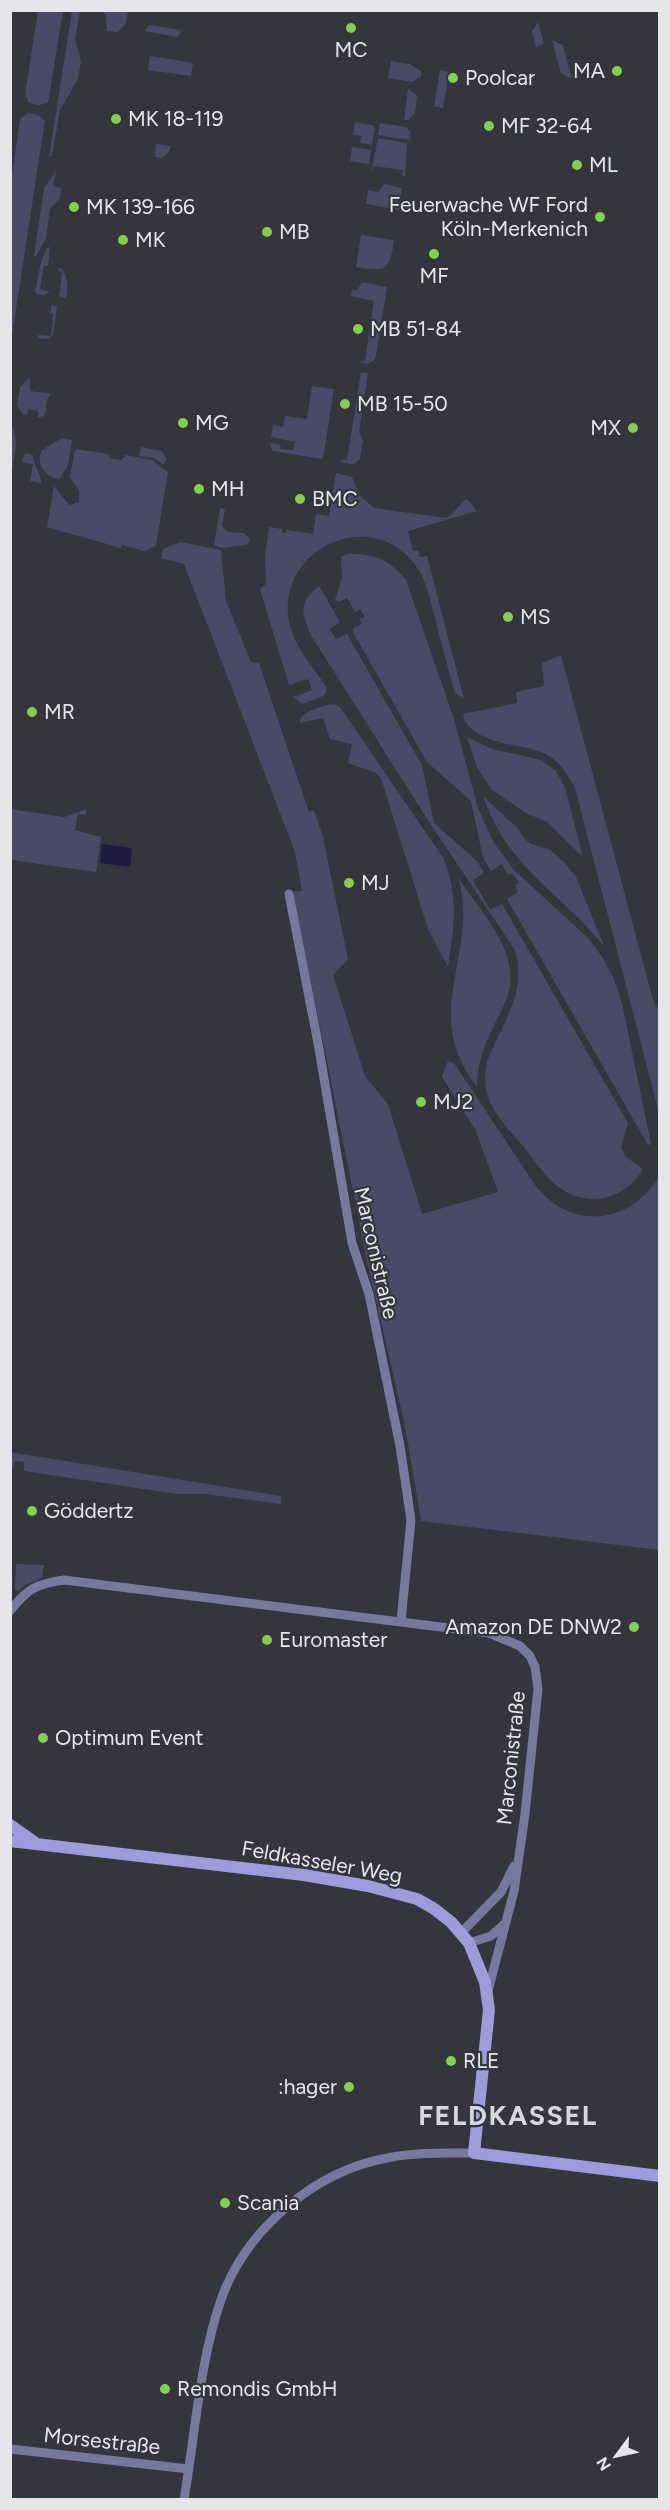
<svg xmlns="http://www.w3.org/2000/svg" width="670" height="2510" viewBox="0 0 670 2510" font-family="Figtree,sans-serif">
  <rect width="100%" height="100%" fill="#34353d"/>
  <path fill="#4a4a67" d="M38,11H63L48,103L39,105L29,103L25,94Z
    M72,11H80L75,39L81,61L78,79L60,110L52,156L49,157Z
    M101,11H128L126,23L118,32L107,31L106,15Z
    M538,22L544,44L536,47L532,31Z
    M149,25L181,30L178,37L145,31Z
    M552,40L563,45L572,79L561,73Z
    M150,56L193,63L191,76L148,70Z
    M391,61L410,64L421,71V76L413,82L388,78Z
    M440,70L449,72L443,108L434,106Z
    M408,88L417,96L415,114L408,120H404Z
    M28,113L38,115L45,120L11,342V182L20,119Z
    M355,122L375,126L372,145L360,143L361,136L353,135Z
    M380,123L406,127L411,133L410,140L378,135Z
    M378,138L407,143L405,176L402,177L403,170L374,166L371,172Z
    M156,144L171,146L169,152L162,158L155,157Z
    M352,147L371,150L369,164L350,161Z
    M56,171L53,186L61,188L60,198L50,209L46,239L36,256H34L44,188Z
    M384,184L402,188L399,210L366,204L368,190L378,192Z
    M361,235L394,240C390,271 386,272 356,267Z
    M50,247L48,266H44L40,289L50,292L44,295L37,294L35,292L41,262L47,248Z
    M59,267C69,275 68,286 66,298L59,296L62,272L58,271Z
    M362,282L387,287L376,356L374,361L367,364L357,362L365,361L374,301L351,296L352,290H357Z
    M49,303L57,307L53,335L49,339L38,338V335L51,336L53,314L50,313L52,305Z
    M361,372L368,373L359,432L363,441L360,459L354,464L340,462L341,460H347Z
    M30,377V391L51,394L47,400L45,415L41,417H38V411L28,409L27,415L23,414L17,406L20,387Z
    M312,386L334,389L323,459L272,451L270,443L281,445L280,449L293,450L295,442L271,437L273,425L283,427L285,416L307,419Z
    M11,428L14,429L16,445L11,478Z
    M62,438L72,440L68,466L59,479C44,476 35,464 42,450Z
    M141,447L162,451L166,459L164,465L154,458L139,456Z
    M75,449L108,454L109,458L121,460L126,455L152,460L168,472L156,546L145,551L122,545L121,548L47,527L54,486L69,505L79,502V491L70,477Z
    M25,453L33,455C33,466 42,474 41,483L30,481L33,464L22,462Z
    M336,473L352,477L359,495L374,508L446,518C456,513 458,504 467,499L477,511L408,531L413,551H418L420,557L427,556L464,699L455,693C448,668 441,643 435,618C430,600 427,581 416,566C372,504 275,549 289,622C294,646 313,667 326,686V692L323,696L302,704L293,697L312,690L308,679L289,685L260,589L266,584L265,557L269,527L282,529V533H286L287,530L313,534L316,514L329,516Z
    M220,508L225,509L222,526L228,532L244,533L250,540L247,545L222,548L214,545Z
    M180,542L221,550L226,601L251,662L259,663L309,812L314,810L323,837L348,959L333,975L365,1076L388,1104L422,1214L498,1192L476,1131L442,1077L448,1061L454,1063L535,1185C571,1231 629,1225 659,1177V1550L421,1521L405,1426L367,1261L293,892L302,891L295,852L184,564L161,558L163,549Z
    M348,554C374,553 390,560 406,580L454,719L478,808L494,843L514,870L589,939L603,958L614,979L622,1003L651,1144L648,1145L507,899L518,892L515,886L519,882L512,873L508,875L502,864L491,871L483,858L471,801L427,762L353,632L354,628L362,624L359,619L365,617L360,609L355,612L347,598L339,602L335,600L342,579L341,556Z
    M319,586L340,622L330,629L336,639L347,634L422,765L434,823L477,861L484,873L473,880L490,910L502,904L628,1123L621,1148L626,1157L643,1169C624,1201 585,1209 556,1185C543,1174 533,1158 523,1146C510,1131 495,1116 488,1097C484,1085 485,1073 487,1061C503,1021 527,994 515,950L431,825L312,637C301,614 298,602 319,586Z
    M561,655L653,1000L659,1011V1113L575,788C567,775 560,760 545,754C522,743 469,745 463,714L517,703L516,692L544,686L542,663Z
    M334,704L340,707L444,859C459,899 454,925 448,967L428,929L381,778L374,772L348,763L352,744L330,739L323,718L300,723L301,717C310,709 322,706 334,704Z
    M467,737L492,749L541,760L556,771L565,788L583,857L547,822L526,813L492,790L477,767Z
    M483,796L517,828L526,840L531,844L549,849L565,863L576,877L604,946C558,890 509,870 483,796Z
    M10,809L64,817L87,809L85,815L78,814L75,830L101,837L96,872L11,860Z
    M459,879C481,912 521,952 508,995C505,1004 500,1013 496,1021C485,1043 477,1062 477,1087C431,1026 459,986 463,921C464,907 462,893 459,879Z
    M10,1452L281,1496V1504L205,1494H177L24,1471V1462L15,1461L11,1473Z
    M16,1564L44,1565L42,1578L25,1585L17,1592L15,1589Z"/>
  <path fill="#1e1a41" d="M102,844L132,848L130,867L100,863Z"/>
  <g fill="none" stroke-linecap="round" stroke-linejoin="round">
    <path stroke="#77789e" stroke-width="9" d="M289,894L318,1043L352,1243L369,1294L400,1446L411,1520L401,1621
      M10,1611C27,1589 36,1584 64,1580L489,1633L520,1646L530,1656L535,1667L538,1689L525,1814L514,1891L488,1991
      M461,1933L501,1892L514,1866
      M469,1943L491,1936L503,1925
      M10,2449L189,2469
      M184,2500C195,2435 200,2358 222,2297C247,2229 315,2171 387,2158C415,2152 445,2153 474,2153"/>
    <path stroke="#9c9cda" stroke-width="12" d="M10,1825L34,1842
      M10,1841L304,1875L368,1886L417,1899L433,1908L451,1922L469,1943L485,1982L489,2010L474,2153L660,2176"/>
  </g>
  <g fill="#84cf4d" stroke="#34353d" stroke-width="2">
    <circle cx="351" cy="28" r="6"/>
    <circle cx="617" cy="71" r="6"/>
    <circle cx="453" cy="78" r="6"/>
    <circle cx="116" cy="119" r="6"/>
    <circle cx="489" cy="126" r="6"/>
    <circle cx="577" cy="165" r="6"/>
    <circle cx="74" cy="207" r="6"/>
    <circle cx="600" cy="217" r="6"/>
    <circle cx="267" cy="232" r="6"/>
    <circle cx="123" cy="240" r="6"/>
    <circle cx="434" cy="254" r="6"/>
    <circle cx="358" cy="329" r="6"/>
    <circle cx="345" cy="404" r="6"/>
    <circle cx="183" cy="423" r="6"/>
    <circle cx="633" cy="428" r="6"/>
    <circle cx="199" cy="489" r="6"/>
    <circle cx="300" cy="499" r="6"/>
    <circle cx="508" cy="617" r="6"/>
    <circle cx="32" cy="712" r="6"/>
    <circle cx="349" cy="883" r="6"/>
    <circle cx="421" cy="1102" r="6"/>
    <circle cx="32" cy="1511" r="6"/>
    <circle cx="634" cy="1627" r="6"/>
    <circle cx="267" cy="1640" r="6"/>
    <circle cx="43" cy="1738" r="6"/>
    <circle cx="451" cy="2061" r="6"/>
    <circle cx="349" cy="2087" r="6"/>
    <circle cx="225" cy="2203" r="6"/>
    <circle cx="165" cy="2389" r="6"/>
  </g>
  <g text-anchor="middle" stroke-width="4.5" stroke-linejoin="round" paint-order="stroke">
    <g font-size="21" fill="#e5e5ea" stroke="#34353d" text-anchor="start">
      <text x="351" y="57" text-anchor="middle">MC</text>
      <text x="605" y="78" text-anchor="end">MA</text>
      <text x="465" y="85">Poolcar</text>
      <text x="128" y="126">MK 18-119</text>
      <text x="501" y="133">MF 32-64</text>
      <text x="589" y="172">ML</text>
      <text x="588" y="212" text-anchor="end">Feuerwache WF Ford<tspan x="588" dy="24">Köln-Merkenich</tspan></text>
      <text x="86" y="214">MK 139-166</text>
      <text x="279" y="239">MB</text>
      <text x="135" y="247">MK</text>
      <text x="434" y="283" text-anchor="middle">MF</text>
      <text x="370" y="336">MB 51-84</text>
      <text x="357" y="411">MB 15-50</text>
      <text x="195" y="430">MG</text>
      <text x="621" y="435" text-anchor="end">MX</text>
      <text x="211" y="496">MH</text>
      <text x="312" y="506">BMC</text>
      <text x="520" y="624">MS</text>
      <text x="44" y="719">MR</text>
      <text x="361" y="890">MJ</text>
      <text x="433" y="1109">MJ2</text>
      <text x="44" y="1518">Göddertz</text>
      <text x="622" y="1634" text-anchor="end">Amazon DE DNW2</text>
      <text x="279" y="1647">Euromaster</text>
      <text x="55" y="1745">Optimum Event</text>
      <text x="463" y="2068">RLE</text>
      <text x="337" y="2094" text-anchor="end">:hager</text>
      <text x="237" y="2210">Scania</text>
      <text x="177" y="2396">Remondis GmbH</text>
    </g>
    <g font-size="21" fill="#e5e5ea" stroke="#34353d">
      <text transform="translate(376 1253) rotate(77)" y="7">Marconistraße</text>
      <text transform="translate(511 1758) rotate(-84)" y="7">Marconistraße</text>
      <text transform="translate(322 1862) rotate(10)" y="7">Feldkasseler Weg</text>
      <text transform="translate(102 2441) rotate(6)" y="7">Morsestraße</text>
    </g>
    <g font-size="27" font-weight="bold" letter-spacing="1.5" fill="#d7d7e1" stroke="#34353d">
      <text x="508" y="2125">FELDKASSEL</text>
    </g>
  </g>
  <rect width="670" height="2510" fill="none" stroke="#e5e5ea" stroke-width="24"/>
  <g transform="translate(616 2456) rotate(237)" stroke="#34353d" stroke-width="4.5" paint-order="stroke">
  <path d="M0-4.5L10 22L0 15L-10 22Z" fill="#e5e5ea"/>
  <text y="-9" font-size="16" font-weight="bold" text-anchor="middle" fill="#e5e5ea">N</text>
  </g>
</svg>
